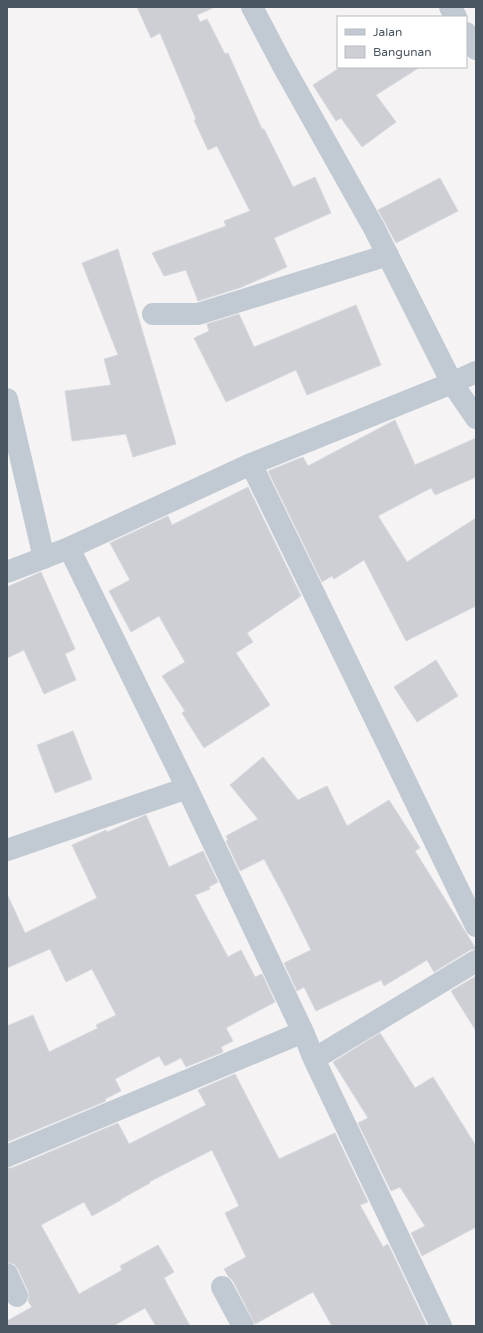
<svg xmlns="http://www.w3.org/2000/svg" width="483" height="1333" viewBox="0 0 483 1333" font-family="'Varela Round',sans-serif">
  <rect width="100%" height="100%" fill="#f5f3f3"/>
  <path fill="#cdcfd5" stroke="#d7d9de" d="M137,7H215L197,15L200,22L207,19L225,54L228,53L262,129H264L293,187L315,177L331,213L274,238L287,267L242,287L198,301L186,270L164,276L152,253L226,226L224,221L250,211L217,146L208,150L194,120L196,119L160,33L151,38Z
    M341,67H420L376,95L396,122L362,147L341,118L336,121L313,85Z
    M440,178L458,211L396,243L378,210Z
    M118,249L176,444L133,457L126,434L72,441L65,391L111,385L104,359L118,355L82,263Z
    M356,305L381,365L307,395L296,370L226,402L194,338L209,331L207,324L239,314L254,347Z
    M395,420L415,465L476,438V477L435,495L431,488L378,516L407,562L476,518V606L406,641L364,560L334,579L332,576L322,582L268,471L303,457L308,466Z
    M248,487L301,596L247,633L253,642L236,653L270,705L204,748L182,713L185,711L162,676L185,662L159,616L131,632L109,591L130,580L110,543L168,516L172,525Z
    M41,572L75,649L65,654L76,680L44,694L24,650L7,658V587Z
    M436,660L458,696L417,722L394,687Z
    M73,731L92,779L55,793L37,745Z
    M263,757L298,800L327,786L347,826L389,800L420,848L415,851L476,949L470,950L434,972L427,960L384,986L381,980L316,1011L304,987L297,991L284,963L311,950L284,896L264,859L240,871L226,841L228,840L226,836L258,819L230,785Z
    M146,815L169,867L203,851L218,882L209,887L210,889L195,895L228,957L241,950L255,977L262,974L275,1002L226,1028L233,1041L221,1047L223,1052L186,1067L181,1058L165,1066L159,1056L115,1079L121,1091L105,1099L106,1101L7,1142V1026L33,1015L49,1052L98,1028L96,1025L116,1015L92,969L66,982L50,949L7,968V894L25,933L97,898L72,845L106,830L107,832Z
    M476,976V1031L451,991Z
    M380,1033L415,1088L433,1077L476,1146V1227L422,1256L411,1233L425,1226L400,1187L391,1191L358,1123L368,1118L333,1062Z
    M235,1074L279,1159L335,1133L368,1202L360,1205L383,1247L388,1244L427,1326H332L313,1292L255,1324L233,1281L228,1276L224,1269L246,1257L225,1213L239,1206L212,1150L149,1182L150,1183L121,1199V1200L92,1216L84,1202L41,1225L79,1294L122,1270L120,1266L158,1245L174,1272L164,1278L190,1326H156L145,1308L113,1326H7V1321L32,1307L28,1301L29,1297L28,1291L18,1269L14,1264L7,1262V1168H12L118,1123L129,1144L206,1105L198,1090Z"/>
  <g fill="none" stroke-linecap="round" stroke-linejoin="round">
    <path stroke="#c1cad2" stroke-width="22" d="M252,7L282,64L374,228L452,383L476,418
      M450,7L456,17
      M466,33L476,49
      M153,314H198L388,255
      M7,399L44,558
      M251,464L476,926
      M69,548L187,788L303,1032L314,1059L441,1326
      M7,572L69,548L251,464L452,383L476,372
      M7,850L187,788
      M314,1059L476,961
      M7,1156L303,1032
      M7,1274L17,1296
      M222,1287L243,1326"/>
  </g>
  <rect width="483" height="1333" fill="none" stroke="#4a5661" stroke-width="16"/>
  <rect x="337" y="16" width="130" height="52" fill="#ffffff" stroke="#b7bbc0"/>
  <rect x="345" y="29" width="20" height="6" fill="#c1cad2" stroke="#b7bbc0"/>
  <text x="373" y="36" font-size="12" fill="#4a5661">Jalan</text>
  <rect x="345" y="46" width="20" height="12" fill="#cdcfd5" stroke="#b7bbc0"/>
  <text x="373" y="56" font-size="12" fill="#4a5661">Bangunan</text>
</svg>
